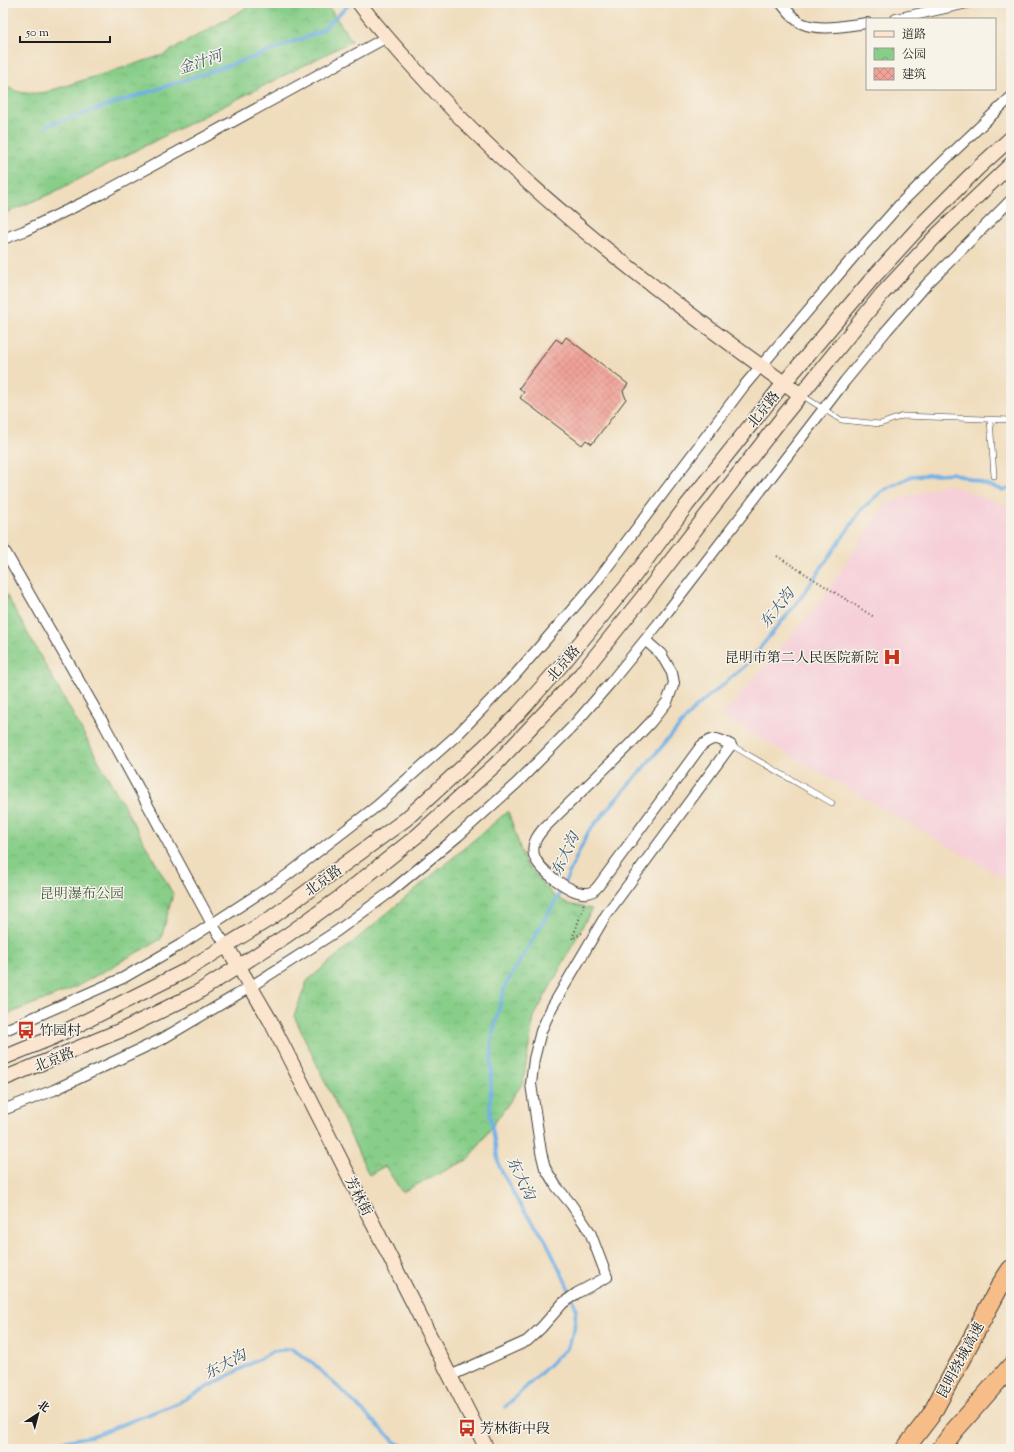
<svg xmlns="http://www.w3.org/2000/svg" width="1014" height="1452" viewBox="0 0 1014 1452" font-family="'Sorts Mill Goudy','Noto Serif SC',serif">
  <defs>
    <pattern id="park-crowns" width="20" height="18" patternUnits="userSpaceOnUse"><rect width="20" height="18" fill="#88ce89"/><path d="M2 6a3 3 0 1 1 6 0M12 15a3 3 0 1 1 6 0" fill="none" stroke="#75b076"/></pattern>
    <pattern id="building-cross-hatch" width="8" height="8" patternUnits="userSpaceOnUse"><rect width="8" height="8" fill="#f0a299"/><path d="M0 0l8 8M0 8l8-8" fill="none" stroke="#cd8b83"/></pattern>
  </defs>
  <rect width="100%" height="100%" fill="#f7f3e8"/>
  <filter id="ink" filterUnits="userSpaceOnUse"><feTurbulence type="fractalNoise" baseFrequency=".025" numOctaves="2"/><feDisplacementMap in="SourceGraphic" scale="8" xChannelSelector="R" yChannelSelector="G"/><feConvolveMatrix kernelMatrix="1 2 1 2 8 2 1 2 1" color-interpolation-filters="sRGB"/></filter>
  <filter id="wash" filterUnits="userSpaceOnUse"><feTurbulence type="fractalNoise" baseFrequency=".012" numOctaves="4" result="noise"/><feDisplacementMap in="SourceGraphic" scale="16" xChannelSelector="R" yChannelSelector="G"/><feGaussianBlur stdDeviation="0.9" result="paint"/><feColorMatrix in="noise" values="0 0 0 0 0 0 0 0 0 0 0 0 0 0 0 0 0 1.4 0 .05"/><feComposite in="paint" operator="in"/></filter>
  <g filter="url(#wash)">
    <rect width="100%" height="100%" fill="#f0ddbd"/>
    <path fill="#f6cfd9" d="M947,484L1004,505H1011V882L722,716L823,598L885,504Z"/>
    <path fill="url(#park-crowns)" stroke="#527552" d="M255,3H326L352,41L50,194L3,214V83C16,95 30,94 46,92L163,55Z
      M3,589L173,894L161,939L74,988L3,1016Z
      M508,811L525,863L553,895L569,904L592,909L534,1017L523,1083L469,1159L402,1192L385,1166L369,1175L294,1016L307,981Z"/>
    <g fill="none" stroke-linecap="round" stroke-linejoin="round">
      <path stroke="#72b1e5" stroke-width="3.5" d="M46,126L260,55L321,31L351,3
        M505,1407L567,1348L574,1330L576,1308L568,1287L545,1239L518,1202L499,1166L490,1115L492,1036L505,986L558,897L588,832L696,707L745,666L797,603L862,509L882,491L912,476L952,473L1003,490L1011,489
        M23,1449L92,1436L178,1403L274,1351L292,1349L313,1363L395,1442L409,1449"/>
    </g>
    <g id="blocks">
      <path fill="url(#building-cross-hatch)" d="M566,337L628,384L623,391L626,399L592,444L586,440L582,445L520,398L524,392L519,388L556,339L562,343Z"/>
    </g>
  </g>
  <g filter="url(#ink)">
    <use href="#blocks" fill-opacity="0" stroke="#3c3934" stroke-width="1"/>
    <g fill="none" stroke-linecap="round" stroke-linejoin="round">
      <g stroke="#3c3934" stroke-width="6">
        <path id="lane" d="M803,396L841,420L880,424L903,416L1011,420
          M990,420L994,476
          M731,745L832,803"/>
      </g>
      <g stroke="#3c3934" stroke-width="12">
        <path id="street" d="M781,3C787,10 793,19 801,23C821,32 847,25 867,23
          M896,19L967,3
          M3,239L24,231L101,194L387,37
          M3,548L105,726L212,924L226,945
          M3,1031L123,978L180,945L286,876L377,806L457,735L515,675L596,582L744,386L855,255L902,202L949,156L1011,97
          M3,1110L54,1090L162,1039L250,987L337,931L389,893L458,836L517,783L573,726L611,682L658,624L845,381L887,330L927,284L1011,200
          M450,1376L527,1341L541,1328L563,1303L577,1293L607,1277L590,1232L571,1204L556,1186L545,1168L541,1152L531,1084L534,1059L541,1031L552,1007L606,915L731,745C717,738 714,736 701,746L599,885C596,889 592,893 587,893C572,895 538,870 534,855C531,844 538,835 544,828L630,744L650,723L667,702L674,683L672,673L661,654L645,640"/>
      </g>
      <g stroke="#3c3934" stroke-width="16">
        <path id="secondary" d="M359,3C376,26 395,47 414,68C526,195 664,297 801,395
          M226,945L270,1020L487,1449
          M3,1058L54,1037L185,971L271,918L406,819L482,749L519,713L565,661L629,583L687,505L784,383L871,280L922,224L978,168L1011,138
          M3,1079L124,1029L195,994L286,936L339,898L418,835L496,764L581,674L642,598L778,423L882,294L935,237L1011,164"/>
      </g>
      <g stroke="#3c3934" stroke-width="20">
        <path id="highway" d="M905,1449L931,1415L1001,1284L1011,1269
          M941,1449L954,1431L1011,1366"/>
      </g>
      <path stroke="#3c3934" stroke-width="2" stroke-dasharray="1 3" stroke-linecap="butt" d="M777,556L874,617
        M582,933L572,939L584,906L583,903"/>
      <use href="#lane" stroke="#fff" stroke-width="5"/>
      <use href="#street" stroke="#fff" stroke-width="10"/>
      <use href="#secondary" stroke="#fce5cf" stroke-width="14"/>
      <use href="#highway" stroke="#f7bd88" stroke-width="18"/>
    </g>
  </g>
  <defs>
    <g id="hospital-bare" transform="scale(1.38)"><path d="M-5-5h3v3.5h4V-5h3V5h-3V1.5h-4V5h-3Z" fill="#c8321e" stroke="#f7f3e8" stroke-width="2.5" paint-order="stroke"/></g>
    <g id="bus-bare" transform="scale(1.38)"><path d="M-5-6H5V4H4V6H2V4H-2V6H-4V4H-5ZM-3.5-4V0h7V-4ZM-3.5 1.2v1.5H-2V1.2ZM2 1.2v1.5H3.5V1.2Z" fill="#c8321e" stroke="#f7f3e8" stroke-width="2.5" paint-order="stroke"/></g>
  </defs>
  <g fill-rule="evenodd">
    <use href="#hospital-bare" x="892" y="657"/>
    <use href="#bus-bare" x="26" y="1030"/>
    <use href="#bus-bare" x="467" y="1428"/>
  </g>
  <g text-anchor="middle" stroke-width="3" stroke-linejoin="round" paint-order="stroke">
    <g font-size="14" fill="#1c1c1c" stroke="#f7f3e8">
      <text transform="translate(763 409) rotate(-51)" y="5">北京路</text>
      <text transform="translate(563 663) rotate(-49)" y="5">北京路</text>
      <text transform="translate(323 880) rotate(-36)" y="5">北京路</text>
      <text transform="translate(54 1059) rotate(-22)" y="5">北京路</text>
      <text transform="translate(359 1196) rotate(63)" y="5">芳林街</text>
      <text transform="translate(960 1360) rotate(-62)" y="5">昆明绕城高速</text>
    </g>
    <g font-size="14" fill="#1c1c1c" stroke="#f7f3e8" text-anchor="start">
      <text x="879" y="662" text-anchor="end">昆明市第二人民医院新院</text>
      <text x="39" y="1035">竹园村</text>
      <text x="480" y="1433">芳林街中段</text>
    </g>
    <g font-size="14" fill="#425a42" stroke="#f7f3e8">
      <text x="82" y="898">昆明瀑布公园</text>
    </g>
    <g font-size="15" font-style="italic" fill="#3e586c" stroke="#f7f3e8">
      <text transform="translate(200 62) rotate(-18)" y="5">金汁河</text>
      <text transform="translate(777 608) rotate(-52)" y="5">东大沟</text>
      <text transform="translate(565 854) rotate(-65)" y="5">东大沟</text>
      <text transform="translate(521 1178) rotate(64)" y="5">东大沟</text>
      <text transform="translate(225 1364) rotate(-28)" y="5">东大沟</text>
    </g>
  </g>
  <rect width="1014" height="1452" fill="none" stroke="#f7f3e8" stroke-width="16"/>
  <rect x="866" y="18" width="130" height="72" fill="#f7f3e8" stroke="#9f9d96"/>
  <rect x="874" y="31" width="20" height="6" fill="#fce5cf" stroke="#9f9d96"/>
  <text x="902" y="38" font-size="12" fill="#1c1c1c">道路</text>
  <rect x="874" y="48" width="20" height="12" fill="url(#park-crowns)" stroke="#9f9d96"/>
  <text x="902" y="58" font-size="12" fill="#1c1c1c">公园</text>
  <rect x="874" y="68" width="20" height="12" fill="url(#building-cross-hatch)" stroke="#9f9d96"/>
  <text x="902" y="78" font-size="12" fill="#1c1c1c">建筑</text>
  <g transform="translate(38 1414) rotate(36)" stroke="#f7f3e8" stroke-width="3" paint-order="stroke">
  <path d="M0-3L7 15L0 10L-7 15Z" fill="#1c1c1c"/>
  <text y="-6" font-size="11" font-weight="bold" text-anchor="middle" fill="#1c1c1c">北</text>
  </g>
  <path d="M20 36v6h90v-6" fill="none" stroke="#1c1c1c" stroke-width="2"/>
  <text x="26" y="36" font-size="12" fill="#1c1c1c" stroke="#f7f3e8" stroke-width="3" paint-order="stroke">50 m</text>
</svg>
